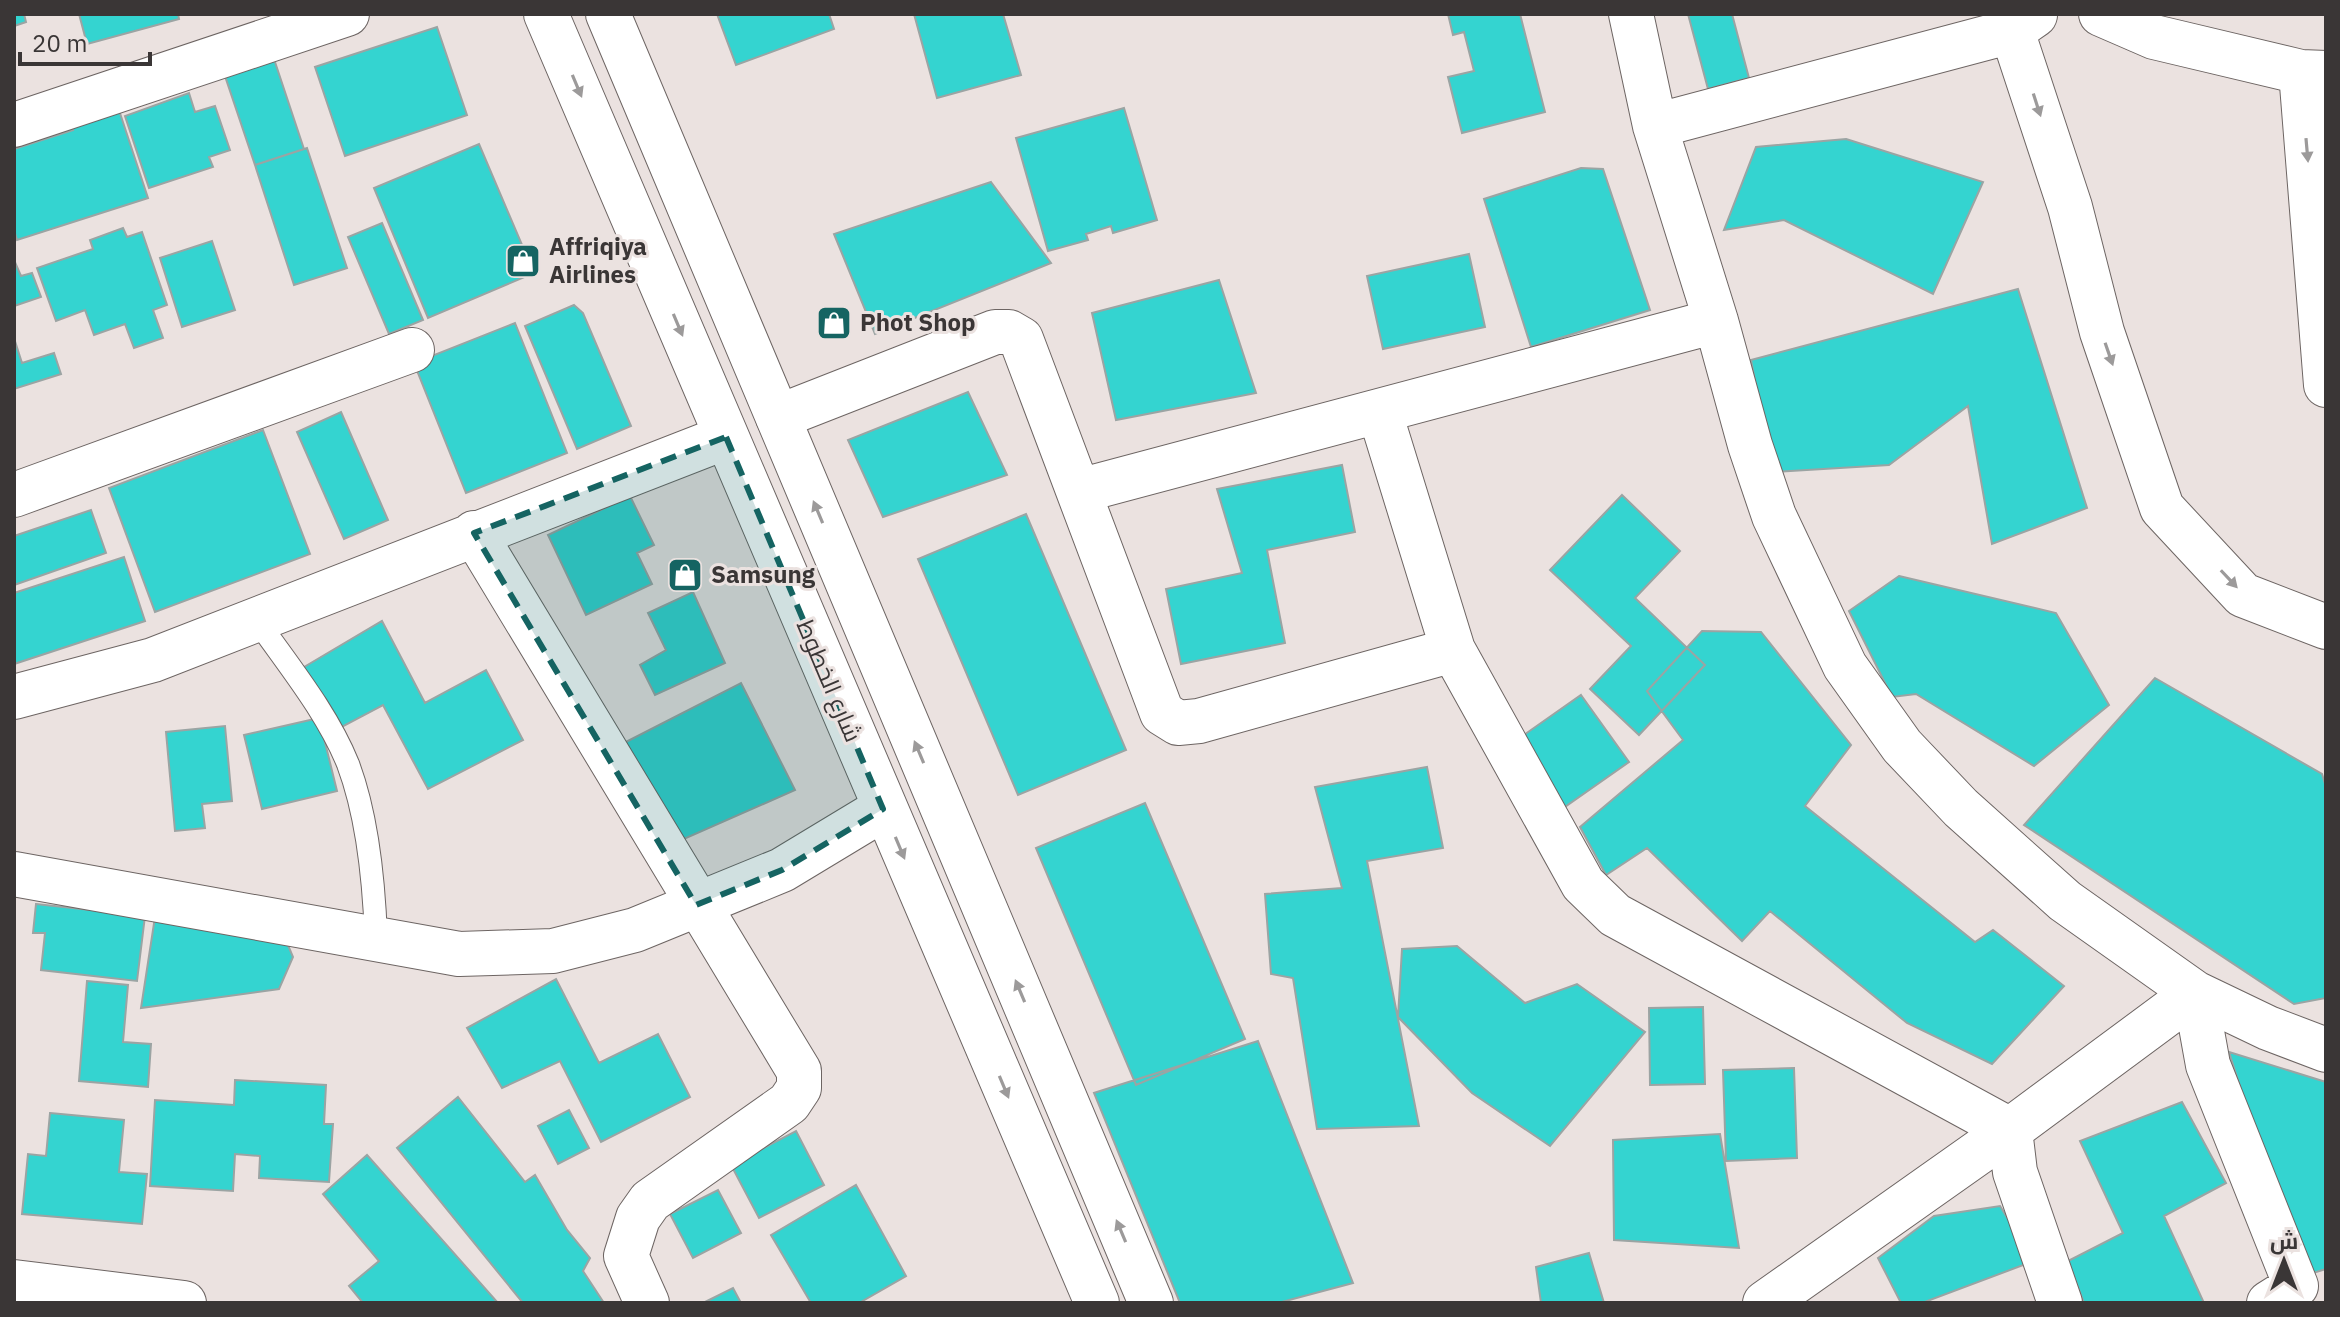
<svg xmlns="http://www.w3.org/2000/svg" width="2340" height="1317" viewBox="0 0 2340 1317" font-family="'IBM Plex Sans',Cairo,sans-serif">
  <rect width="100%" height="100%" fill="#ebe2e0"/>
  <path fill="#34d4d0" stroke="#9ba4a3" stroke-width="2" d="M14,14H24L26,22L14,26Z
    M79,14H178L179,19L87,44Z
    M717,14H829L834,29L736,65Z
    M914,14H1003L1021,75L937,98Z
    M1448,14H1520L1545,112L1462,133L1448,77L1474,71L1464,32L1453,35Z
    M1688,14H1732L1749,78L1708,89Z
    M437,27L467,115L345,156L315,67Z
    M274,59L304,149L255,165L225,76Z
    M189,93L195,112L215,106L230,150L209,157L213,167L149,188L125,116Z
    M115,98L148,198L17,240L14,230V149L73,130L68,114Z
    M1124,108L1157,220L1113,233L1111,226L1086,234L1088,240L1048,251L1016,138Z
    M1846,139L1983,182L1933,294L1784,220L1724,230L1756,147Z
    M479,144L534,273L428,318L374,188Z
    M307,148L347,268L294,285L255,165Z
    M1581,168L1603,169L1650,310L1531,347L1484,199Z
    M991,182L1051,263L875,334L834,234Z
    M382,223L423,320L389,334L348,237Z
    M123,228L127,237L142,232L167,305L153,310L163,338L134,348L125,324L94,335L85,310L56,321L37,268L93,249L90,240Z
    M212,241L235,310L182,327L160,258Z
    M1469,254L1485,327L1383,349L1367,276Z
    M14,260L21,276L32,273L41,297L14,306Z
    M1219,280L1256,393L1116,420L1092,313Z
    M2018,289L2087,508L1992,544L1968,406L1889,465L1772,472L1751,360Z
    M574,305L583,313L631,426L577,449L525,326Z
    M515,323L567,453L466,493L414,363Z
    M14,338L22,363L54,353L61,374L14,389Z
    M968,392L1007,475L883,517L848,440Z
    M341,412L388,520L344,539L297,432Z
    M263,430L310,554L155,612L109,488Z
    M1342,465L1355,532L1267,550L1285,643L1181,664L1166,589L1242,573L1217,489Z
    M1622,495L1680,551L1635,598L1705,665L1639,735L1590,689L1631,646L1550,570Z
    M630,496L654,545L637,553L652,584L586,615L548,535Z
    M91,510L106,553L14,585V536Z
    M1026,514L1126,750L1018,795L918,559Z
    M124,557L145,621L14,664V593Z
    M1899,576L2056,613L2109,705L2034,766L1916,694L1892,697L1849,611Z
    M693,592L725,663L655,695L640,665L666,650L648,613Z
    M382,621L425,703L486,670L523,740L428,789L383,705L336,730L299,670Z
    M1702,631L1761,632L1851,745L1805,806L1975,942L1993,930L2064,986L1992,1064L1907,1023L1770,911L1742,941L1647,848L1606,875L1580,827L1683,740L1647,691Z
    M2155,678L2322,774L2326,787V998L2294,1004L2024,825Z
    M741,683L795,790L677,842L620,745Z
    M1581,695L1629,762L1559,811L1511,744Z
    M319,718L337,791L262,809L244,735Z
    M225,726L232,801L202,804L205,828L175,831L166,732Z
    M1427,767L1443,848L1367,861L1419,1126L1317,1129L1293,978L1271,974L1265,894L1342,888L1315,787Z
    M1145,803L1245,1039L1136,1085L1036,848Z
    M36,904L145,916L137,981L41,970L45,933H33Z
    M155,917L285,938L293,957L279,989L141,1008Z
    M1457,946L1525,1003L1577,984L1645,1032L1550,1146L1472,1093L1398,1017L1402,949Z
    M556,979L599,1063L658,1034L690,1097L601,1142L560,1061L502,1088L467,1028Z
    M87,981L128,985L123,1042L151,1044L148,1087L79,1081Z
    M1703,1007L1705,1084L1650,1085L1649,1008Z
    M1258,1041L1353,1283L1278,1303H1180L1094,1093Z
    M2229,1052L2326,1082V1269L2300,1277Z
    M1794,1068L1797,1158L1726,1161L1723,1070Z
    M235,1080L326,1085L324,1124H333L329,1182L259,1178L260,1156L235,1154L233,1191L150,1186L155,1100L234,1105Z
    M458,1097L525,1182L535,1175L567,1230L590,1258L583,1271L604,1303H523L397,1148Z
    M2182,1102L2226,1183L2164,1216L2204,1303H2084L2068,1261L2123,1233L2080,1141Z
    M569,1110L589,1148L558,1164L538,1126Z
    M50,1113L124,1120L119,1172L147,1174L142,1224L22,1214L28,1154L46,1156Z
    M796,1131L824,1185L759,1218L731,1165Z
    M1720,1134L1739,1248L1614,1240L1613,1140Z
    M367,1155L498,1303H363L349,1286L379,1261L323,1194Z
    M856,1185L906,1276L859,1303H811L771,1235Z
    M718,1190L741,1233L693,1258L670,1214Z
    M2000,1206L2034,1261L1922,1303H1901L1878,1258L1934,1216Z
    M1589,1253L1604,1303H1541L1536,1267Z
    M733,1288L741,1303H703Z"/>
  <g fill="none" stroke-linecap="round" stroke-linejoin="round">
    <g stroke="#6d6563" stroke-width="24">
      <path id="service" d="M256,619C288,665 327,712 348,764C368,817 374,882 376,938"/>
    </g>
    <g stroke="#6d6563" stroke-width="46">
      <path id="minor" d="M1631,14L1655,126L1716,321L1750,445L1774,516L1845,666L1902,746L1961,808L2065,901L2195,993L2268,1028L2326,1050
        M2101,14L2154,37L2301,72L2326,73
        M2012,31L2070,207L2102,332L2162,508L2243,595L2326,627
        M2301,72L2326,385
        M14,125L347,14
        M1655,126L2012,31L2035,15
        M1380,413L1453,650
        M778,417L995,332H1009L1021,339L1162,713L1178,723L1199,721L1453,650L1583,884L1615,915L2010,1130L2015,1172L2060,1303
        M1079,491L1716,321
        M14,495L412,350
        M474,533L799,1071V1088L789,1103L650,1201L638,1218L626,1256L647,1303
        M14,697L153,660L726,437
        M14,874L459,954L553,951L635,930L782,870L883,809
        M14,1282L184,1303
        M1765,1303L2010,1130L2195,993L2208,1065L2296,1286L2269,1303"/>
    </g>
    <g stroke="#6d6563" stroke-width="46">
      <path id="tertiary" d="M546,14L1097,1303
        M608,14L1151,1303"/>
    </g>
    <use href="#service" stroke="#fff" stroke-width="22"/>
    <use href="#minor" stroke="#fff" stroke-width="44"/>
    <use href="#tertiary" stroke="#fff" stroke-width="44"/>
  </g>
  <defs><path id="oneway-solid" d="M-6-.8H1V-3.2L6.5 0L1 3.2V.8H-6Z" transform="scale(2)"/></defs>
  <g fill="#9c9a9a">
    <use href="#oneway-solid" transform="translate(577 86) rotate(67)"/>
    <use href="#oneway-solid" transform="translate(2037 105) rotate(72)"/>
    <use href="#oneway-solid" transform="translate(2307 150) rotate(85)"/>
    <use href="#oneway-solid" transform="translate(678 325) rotate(67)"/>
    <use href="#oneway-solid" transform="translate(2109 354) rotate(71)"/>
    <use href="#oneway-solid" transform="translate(818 512) rotate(-113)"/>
    <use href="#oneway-solid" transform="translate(2229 579) rotate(47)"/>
    <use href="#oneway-solid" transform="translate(919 752) rotate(-113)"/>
    <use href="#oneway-solid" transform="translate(900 848) rotate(67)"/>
    <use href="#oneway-solid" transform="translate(1020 991) rotate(-113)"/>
    <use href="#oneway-solid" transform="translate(1004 1087) rotate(67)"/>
    <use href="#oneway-solid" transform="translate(1121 1231) rotate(-113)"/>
  </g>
  <path fill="#156462" fill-opacity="0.2" stroke="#156462" stroke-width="6" stroke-dasharray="16 10" stroke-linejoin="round" d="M726,437L883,809L782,870L696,905L474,533Z"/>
  <defs>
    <g id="shop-square" transform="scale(1.8)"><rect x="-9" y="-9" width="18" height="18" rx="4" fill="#156462" stroke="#ebe2e0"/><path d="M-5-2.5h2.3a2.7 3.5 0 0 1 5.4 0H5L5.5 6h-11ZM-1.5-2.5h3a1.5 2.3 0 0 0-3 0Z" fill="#fff"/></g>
  </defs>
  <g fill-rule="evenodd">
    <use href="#shop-square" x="523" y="261"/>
    <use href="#shop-square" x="834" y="323"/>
    <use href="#shop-square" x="685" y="575"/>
  </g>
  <g text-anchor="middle" stroke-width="6" stroke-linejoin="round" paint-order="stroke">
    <g font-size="24" font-weight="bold" fill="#3a3636" stroke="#ebe2e0" text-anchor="start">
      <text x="549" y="255">Affriqiya<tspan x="549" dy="28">Airlines</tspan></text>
      <text x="860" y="331">Phot Shop</text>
      <text x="711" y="583">Samsung</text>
    </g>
    <g font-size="24" fill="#3a3636" stroke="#ebe2e0">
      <text transform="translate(829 681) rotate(67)" y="8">شارع الخطوط</text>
    </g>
  </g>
  <rect width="2340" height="1317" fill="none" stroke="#3a3636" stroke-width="32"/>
  <g transform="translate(2284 1261)" stroke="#ebe2e0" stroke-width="6" paint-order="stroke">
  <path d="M0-6L14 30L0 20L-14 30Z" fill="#3a3636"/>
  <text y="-12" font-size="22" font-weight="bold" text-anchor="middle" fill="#3a3636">ش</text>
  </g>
  <path d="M20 52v12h130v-12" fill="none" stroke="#3a3636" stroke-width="4"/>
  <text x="32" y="52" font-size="24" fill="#3a3636" stroke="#ebe2e0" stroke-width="6" paint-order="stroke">20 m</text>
</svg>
